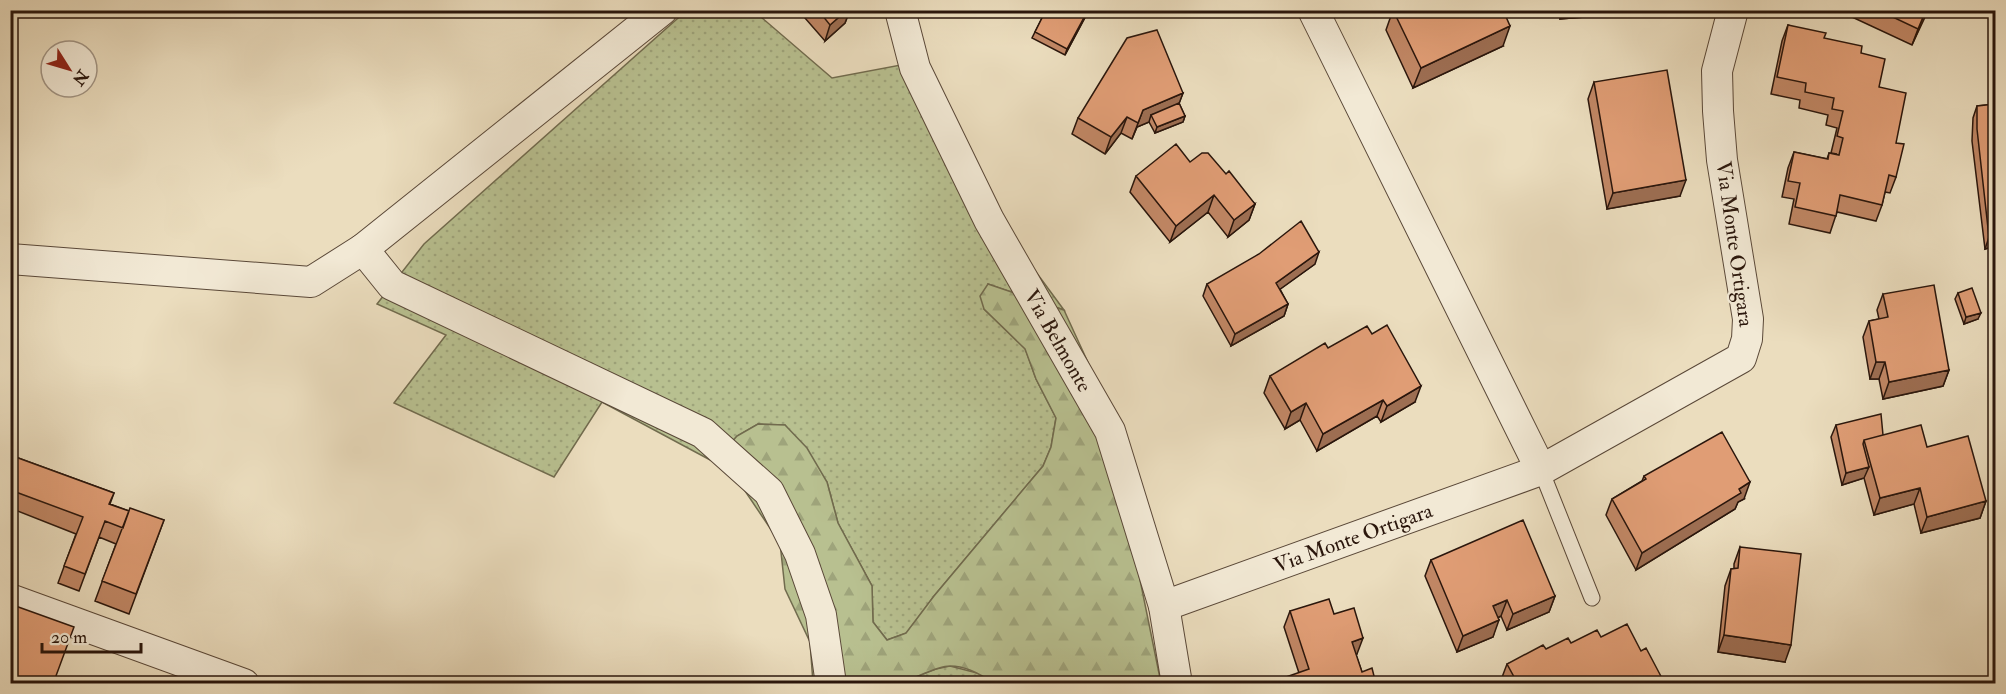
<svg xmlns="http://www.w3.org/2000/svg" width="2006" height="694" viewBox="0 0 2006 694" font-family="'IM FELL Double Pica',serif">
  <defs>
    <pattern id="grass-dots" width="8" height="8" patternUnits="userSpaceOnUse" patternTransform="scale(1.5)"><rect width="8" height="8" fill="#b8c090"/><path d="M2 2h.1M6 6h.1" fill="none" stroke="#9ea47b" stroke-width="1.8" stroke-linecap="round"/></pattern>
    <pattern id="forest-firs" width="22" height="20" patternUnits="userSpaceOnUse" patternTransform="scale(1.5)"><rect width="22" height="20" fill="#b8c090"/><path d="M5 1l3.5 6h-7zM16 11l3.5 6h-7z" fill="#9ea47b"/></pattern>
  </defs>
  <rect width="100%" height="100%" fill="#ebddbe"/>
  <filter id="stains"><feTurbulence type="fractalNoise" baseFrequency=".00333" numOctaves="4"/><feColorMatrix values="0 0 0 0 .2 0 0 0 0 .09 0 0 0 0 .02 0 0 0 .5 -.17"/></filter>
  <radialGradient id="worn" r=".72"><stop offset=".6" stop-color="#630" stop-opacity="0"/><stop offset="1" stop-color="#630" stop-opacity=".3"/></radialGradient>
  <path fill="url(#grass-dots)" stroke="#716b4e" stroke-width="1.5" d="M686,11H754L832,78L906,64L955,162L1064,310L988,284L984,309L1025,348L1036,379L1056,418L1051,447L1043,466L934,596L907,633L887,640L873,622L872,586L838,523L827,482L785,425L758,424L737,436L714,462L602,402L554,477L394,403L446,335L377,304L424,244Z
    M950,666L981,674L993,683L903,684L905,681L936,669Z"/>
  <path fill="url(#forest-firs)" stroke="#716b4e" stroke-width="1.5" d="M988,284L1064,310L1102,393L1161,683H993C982,675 965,666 950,666C937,666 918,677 905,681L903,683H813L810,642L785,589L780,543L735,476L714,462L737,436L758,424L785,425L807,448L827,482L838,523L872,586L873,622L887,640L906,633L934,596L1043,466L1051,447L1056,418L1036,379L1025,349L984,309L980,296Z"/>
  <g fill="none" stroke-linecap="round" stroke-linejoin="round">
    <g stroke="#5a4838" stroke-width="17">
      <path id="service" d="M1541,470L1592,598"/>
    </g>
    <g stroke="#5a4838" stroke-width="32">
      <g id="minor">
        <path id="s1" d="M900,10L915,68L989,220L1110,431L1164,606L1177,684"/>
        <path d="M1313,10L1541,470"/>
        <path d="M363,249L392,285L703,433L769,492L800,554L821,615L831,684"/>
        <path d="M10,259L311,282L363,249L662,10"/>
        <path d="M10,599L244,684"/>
        <path id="s2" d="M1164,606L1541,470L1741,358L1747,339L1748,319L1722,160L1718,111L1717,71L1733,10"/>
      </g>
    </g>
    <use href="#service" stroke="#f2e9d5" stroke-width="15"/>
    <use href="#minor" stroke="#f2e9d5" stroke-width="30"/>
  </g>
  <path fill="#c18765" stroke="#2a160c" stroke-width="1.5" d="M798,10H850L845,23L825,41Z
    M983,10H995L992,16Z
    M1046,10H1089L1065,55L1032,38Z
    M1393,10L1503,46L1413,88L1386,30Z
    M1560,10H1600L1598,16L1560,19Z
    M1837,10H1927L1912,45Z
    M1788,25L1861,53L1879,87L1896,143V177L1890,193L1885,192L1882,205L1876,221L1837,212L1830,233L1789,224L1794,199L1782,197L1788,168L1794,152L1827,159L1829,153L1837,154L1831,153L1837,128L1826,125L1828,115L1799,108L1800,100L1771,94L1782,41Z
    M1594,82L1680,196L1607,209L1588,99Z
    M1183,93L1179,103L1185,116L1183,122L1155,133L1149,122L1137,127L1132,139L1121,133L1105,154L1072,134L1078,118Z
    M1995,104V246L1985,249L1972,141L1973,118L1977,106Z
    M1190,162L1226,174L1255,204L1249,220L1228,237L1208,212L1170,242L1130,192L1136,176Z
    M1315,264L1280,289L1288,304L1284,316L1231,346L1203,296L1207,284Z
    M1958,293L1978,319L1964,324L1955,299Z
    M1883,294L1949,370L1943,386L1883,399L1879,379H1870L1863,337L1869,321L1879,319L1877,310Z
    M1328,348L1415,402L1381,422L1377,416L1317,451L1300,420L1285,429L1264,393L1270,376Z
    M1836,425L1883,435L1927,447L1986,501L1980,518L1921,533L1914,504L1874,515L1864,478L1842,485L1831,437Z
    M10,455L114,493L110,504L129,511L164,520L129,614L95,601L116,544L99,537L79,591L58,583L76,534L10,508Z
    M1644,476L1744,499L1738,502L1735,509L1636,570L1606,515L1612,499L1642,481Z
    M1740,547L1785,662L1718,652L1725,586L1731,569H1734V564Z
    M1431,560L1555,596L1549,612L1507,630L1501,616L1498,618L1493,637L1457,652L1425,576Z
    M1290,611L1334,614L1357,654L1356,655L1362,672L1376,684L1299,673L1284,627Z
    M1601,637L1641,651L1664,682V684H1503L1501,680L1507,664L1546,649Z"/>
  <path fill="#9d6e52" stroke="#2a160c" stroke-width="1.5" d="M847,10H850L845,23L825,41L830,25Z
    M1088,10H1089L1065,55L1067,49Z
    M1563,10H1600L1598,16L1560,19Z
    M1926,10H1927L1926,15L1912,45L1918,29Z
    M1510,26L1503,46L1413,88L1421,68Z
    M1183,93L1177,109L1151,115L1149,122L1137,127L1132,139L1143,110Z
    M1185,116L1183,122L1155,133L1157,127Z
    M1127,117L1121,133L1105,154L1111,137Z
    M1686,180L1680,196L1607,209L1613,193Z
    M1214,195L1208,212L1170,242L1176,226Z
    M1255,204L1249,220L1228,237L1234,220Z
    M1995,235V246L1985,249L1989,237Z
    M1319,252L1315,264L1272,295L1276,283Z
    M1288,304L1284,316L1231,346L1235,334Z
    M1981,313L1978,319L1964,324L1966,317Z
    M1876,362H1885L1879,379H1870Z
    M1949,370L1943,386L1883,399L1889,382Z
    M1421,386L1415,402L1381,422L1387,406Z
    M1383,400L1377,416L1317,451L1323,434Z
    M1306,403L1300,420L1285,429L1291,412Z
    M1869,467L1864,478L1842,485L1846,473Z
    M1750,482L1744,499L1738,502L1735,509L1636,570L1642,553L1739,489Z
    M1920,488L1914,504L1874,515L1880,498Z
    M1986,501L1980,518L1921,533L1927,517Z
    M1555,596L1549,612L1507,630L1513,614Z
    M1507,600L1501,616L1487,623L1493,606Z
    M1499,620L1493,637L1457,652L1463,636Z
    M1724,635L1791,645L1785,662L1718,652Z
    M1363,638L1357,654L1346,658L1352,642Z"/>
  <path fill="#e09d75" stroke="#2a160c" stroke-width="1.5" d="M818,10H847L830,25Z
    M1046,10H1088L1067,49L1035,32Z
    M1393,10H1503L1510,26L1421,68Z
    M1878,10H1926L1918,29Z
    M1788,25L1826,33L1824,38L1862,46L1861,53L1885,59L1879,87L1906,93L1896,143L1904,144L1896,177L1889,175L1882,205L1840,195L1836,216L1795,207L1800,183L1788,181L1794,152L1828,159L1829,153L1839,155L1843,138L1837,136L1843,111L1832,109L1834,98L1805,92L1806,83L1777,77Z
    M1157,30L1183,93L1143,110L1138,123L1127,117L1111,137L1078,118L1127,38Z
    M1667,70L1686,180L1613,193L1594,82Z
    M1179,103L1185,116L1157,127L1151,115Z
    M1995,104V235L1989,237L1977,129V106Z
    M1176,144L1190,162L1202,153H1208L1226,174L1229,171L1255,204L1234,220L1214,195L1176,226L1136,176Z
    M1301,221L1319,252L1276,283L1288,304L1235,334L1207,284L1259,254Z
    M1934,285L1949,370L1889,382L1885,362H1876L1869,321L1888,317L1883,294Z
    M1972,288L1981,313L1966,317L1958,293Z
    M1387,325L1421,386L1387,406L1383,400L1323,434L1306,403L1291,412L1270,376L1325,343L1328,348L1367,326L1372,334Z
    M1881,414L1883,435L1864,440L1863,444L1869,467L1846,473L1836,425Z
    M1921,425L1927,447L1968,436L1986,501L1927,517L1920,488L1880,498L1864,440Z
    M1722,432L1750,482L1739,489L1741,493L1642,553L1612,499L1646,479L1644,476Z
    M10,455L114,493L109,504L129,511L123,528L105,521L85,574L64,566L83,517L13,491L10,496Z
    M130,508L164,520L136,594L102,581Z
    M1523,520L1555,596L1513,614L1507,600L1493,606L1499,620L1463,636L1431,560Z
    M1740,547L1801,554L1791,645L1724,635L1731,569L1738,568Z
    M1329,599L1334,614L1354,608L1363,638L1352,642L1362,672L1372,668L1376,684H1266L1309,669L1290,611Z
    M10,604L74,627L53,684H10Z
    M1627,624L1641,651L1646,648L1664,682L1662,684H1518L1507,664L1543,645L1546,649L1568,638L1571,643L1597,630L1601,637Z"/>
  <g text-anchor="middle" stroke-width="4.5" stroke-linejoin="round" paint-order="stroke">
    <g font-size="21" fill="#2a160c" stroke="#f2e9d5">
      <text transform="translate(1735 244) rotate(82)" y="7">Via Monte Ortigara</text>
      <text dy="7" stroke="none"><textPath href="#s1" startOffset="368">Via Belmonte</textPath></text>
      <text dy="7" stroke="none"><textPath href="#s2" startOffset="201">Via Monte Ortigara</textPath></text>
    </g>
  </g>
  <rect width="2006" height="694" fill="none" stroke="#ebddbe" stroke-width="36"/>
  <rect x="12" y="12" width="1982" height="670" fill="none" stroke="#2a160c" stroke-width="3"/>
  <rect x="18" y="18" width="1970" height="658" fill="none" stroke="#2a160c" stroke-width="1.5"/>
  <g transform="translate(69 69) rotate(127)"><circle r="28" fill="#f2e9d5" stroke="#a29585" stroke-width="1.5"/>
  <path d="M0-4.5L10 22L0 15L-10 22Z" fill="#8f2418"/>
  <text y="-9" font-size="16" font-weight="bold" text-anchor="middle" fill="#2a160c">N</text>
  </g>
  <path d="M42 643v9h99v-9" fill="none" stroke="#2a160c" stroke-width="3"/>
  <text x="51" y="643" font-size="18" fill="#2a160c" stroke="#f2e9d5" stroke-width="4.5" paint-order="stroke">20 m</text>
  <rect width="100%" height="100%" filter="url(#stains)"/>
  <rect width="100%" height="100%" fill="url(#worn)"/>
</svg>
